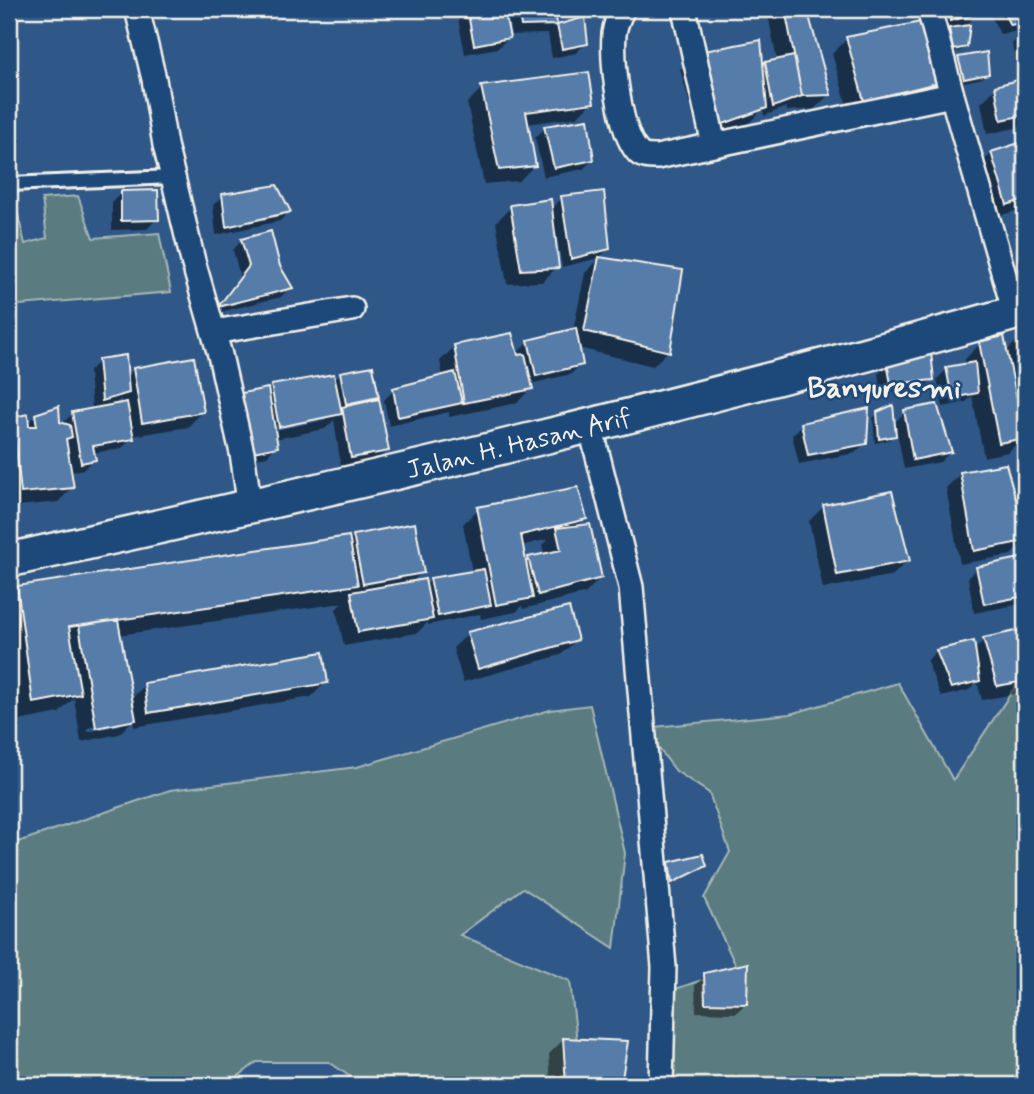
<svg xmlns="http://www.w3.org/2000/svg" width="1034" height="1094" viewBox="0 0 1034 1094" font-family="Mynerve,sans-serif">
  <rect width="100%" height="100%" fill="#2f5888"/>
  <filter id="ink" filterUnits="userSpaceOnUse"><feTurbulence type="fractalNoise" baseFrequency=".0143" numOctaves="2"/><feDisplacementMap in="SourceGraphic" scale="14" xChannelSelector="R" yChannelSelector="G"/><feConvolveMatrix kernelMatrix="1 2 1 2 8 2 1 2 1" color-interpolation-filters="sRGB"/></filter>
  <g filter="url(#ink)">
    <path fill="#5a7c81" stroke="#a7b6b4" stroke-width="2" d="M78,196L93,238L159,233L171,292L9,306V198H14L25,244L47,238L42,199Z
      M898,683L953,780L1017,684L1025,693V1085H675L664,993L737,968L704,898L730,852L709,793L676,771L643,728L790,714Z
      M590,705L625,853L614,948L523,888L460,935L570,981L582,1085H362L329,1062H257L227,1085H9V845L170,790L357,767L550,710Z"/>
    <path fill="#0007" fill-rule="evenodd" d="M456,9H502L508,38L498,48L465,54Z
      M507,9H553L556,27L583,19L586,43L576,53L552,58L548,34L511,35Z
      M767,9H805L829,95L814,109L787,111L786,107L764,116L763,109L750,122L700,141L680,69L695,54L762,68L766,64L777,61Z
      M935,9H978L979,12L964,27L966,46L961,51L949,53Z
      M995,9H1025V30L1000,34L990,14Z
      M1025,30V64L1016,65L1012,44Z
      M847,39L935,83L920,98L850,115L832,54Z
      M959,59L987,74L983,78L960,83L955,63Z
      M1025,80V126L987,134L981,103L996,88Z
      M482,88L592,102L577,117L527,124L534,166L519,181L484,184L467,103Z
      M545,128L593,160L583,169L544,177L535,138Z
      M1025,143V208L992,218L977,168L992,153Z
      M121,193L157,219L147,229L112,230V202Z
      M223,196L289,211L280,221L216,235L213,205Z
      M562,198L609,248L599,258L562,267L556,232L553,233L557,267L542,282L507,284L496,222L511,207L550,210Z
      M242,240L279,267L290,287L281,297L212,314L240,277L233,250Z
      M600,258L668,351L653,366L578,348L581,364L571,374L530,384L531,388L517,403L449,417V412L389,426L384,400L394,390L443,377L440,361L455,346L518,361L521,360L519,351L529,341L573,331L585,273Z
      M1025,332V389L1014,391L1023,438L1008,452L984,457L972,396L966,402L943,407L937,379L947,369L966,365L965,359L980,344L1006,352Z
      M99,361L126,377L133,369L202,412L188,427L132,436V438L122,448L93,453L94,460L84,469L70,472L73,487L58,502L9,507V420L26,416L27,424L36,415L62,424L73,413L92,410L89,371ZM121,399L122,405L113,406Z
      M888,364L933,379L923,389L881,393L878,374Z
      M340,374L378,397L371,403L387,450L377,460L341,467L334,420L325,429L275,439L276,446L267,456L239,461L267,392L272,387L333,381ZM325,416V420L271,431L270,427Z
      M905,412L950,452L940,462L904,469L896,426L893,427L894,435L889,440L875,443L873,418L878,413L893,424Z
      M802,425L865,443L855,453L799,464L792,435Z
      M1005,466L1025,540L1011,555L960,564L946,488L961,473Z
      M824,506L908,560L893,575L823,589L809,521Z
      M478,509L585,519L576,527L600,578L586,593L523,609L522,606L516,612L481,619L480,614L428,625V622L417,633L344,646L336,609L342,603L119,635L131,699L145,685L326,682L311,697L134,727L133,720L119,734L81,742L74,698L59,713L14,722L9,683V597L18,588L348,542L354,536L422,572L411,583L425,586L431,580L472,572L463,524ZM548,539L542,545L545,556L529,559L525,564L521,546ZM120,721V725L88,732L87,728Z
      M1025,559V600L1021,604L974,613L968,578L977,568Z
      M1025,630V692L982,700L977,682L969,690L941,697L927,661L936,651L972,643L974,651L984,640Z
      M468,634L576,640L561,655L463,682L453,648Z
      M670,864L705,865L701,870L668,886L665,869Z
      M705,975L746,1003L736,1013L696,1012L695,985Z
      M564,1039L626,1043L619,1085H551L549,1054Z"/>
    <path fill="#577ba9" stroke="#f4f1e8" stroke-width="2" d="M467,9H504L510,38L474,45Z
      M518,9H555L557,25L521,26Z
      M785,9H807L831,95L802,96Z
      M947,9H980L981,13L950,21Z
      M1002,9H1025V22L1010,25Z
      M585,17L588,44L562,49L557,25Z
      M921,22L937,83L864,101L846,37Z
      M970,25L967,47L953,50L949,28Z
      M761,40L767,108L715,127L694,53Z
      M987,52L989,74L964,79L958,57Z
      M794,56L802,96L773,107L765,62Z
      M589,72L594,103L526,112L536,166L499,170L481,86Z
      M1025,78V115L1001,120L995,86Z
      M588,119L594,160L554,168L544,126Z
      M1025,141V199L1007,205L991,152Z
      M277,185L291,212L226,227L222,194Z
      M158,190L159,220L121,221V191Z
      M604,191L610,249L571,259L561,196Z
      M551,199L559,268L521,270L510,205Z
      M271,231L280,266L293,288L218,307L249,266L241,239Z
      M599,257L683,270L670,352L584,331Z
      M576,328L583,365L536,376L528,340Z
      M512,333L518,355L525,354L533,389L464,403L454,345Z
      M1004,336L1025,438L999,443L979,342Z
      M931,352L934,380L891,384L887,363Z
      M126,355L129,393L102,401L98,359Z
      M194,357L204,412L142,423L133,368Z
      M975,362L978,393L952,398L946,367Z
      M373,366L379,397L346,404L340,372Z
      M455,372L462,403L398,417L393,388Z
      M334,374L342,414L279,427L271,385Z
      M268,388L278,447L248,453L237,394Z
      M379,399L389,451L351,458L342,407Z
      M127,402L134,439L93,446L96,460L81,463L72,412Z
      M937,404L952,452L913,460L904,410Z
      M893,405L896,436L879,439L877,412Z
      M59,406L60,422L70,425L72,437L66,439L74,488L21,493L14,428L9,429V418L28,414L29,426H37L35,414Z
      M869,408L867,444L808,455L801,423Z
      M1006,464L1025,532V541L974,551L960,472Z
      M578,487L587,519L521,535L533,598L496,605L477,507Z
      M892,491L910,561L837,575L823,505Z
      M415,523L424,573L363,584L353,535Z
      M590,524L602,578L538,595L528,557L561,550L556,528Z
      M349,536L358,585L69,627L81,694L33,703L17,586Z
      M1025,557V596L984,604L976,567Z
      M484,569L491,605L438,616L430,578Z
      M425,579L433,619L358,632L351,592Z
      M569,607L578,640L478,669L467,632Z
      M118,620L136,720L96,728L79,626Z
      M1025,629V681L997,686L983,638Z
      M974,641L980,681L951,688L936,650Z
      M323,652L328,683L148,713L144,683Z
      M703,854L707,866L672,883L669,862Z
      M748,963L747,1004L705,1003L704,973Z
      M563,1038L628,1041L621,1085H566Z"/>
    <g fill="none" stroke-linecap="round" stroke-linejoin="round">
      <g stroke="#f4f1e8" stroke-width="18">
        <path id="lane" d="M9,184L173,177"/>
      </g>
      <g stroke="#f4f1e8" stroke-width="28">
        <path id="street" d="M137,9L154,79L165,145L173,177L193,261L220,355L242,453L250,507
          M623,9C619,16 615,26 614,34C612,62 619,130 637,151C641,157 650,157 657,157L952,95
          M684,9L714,145
          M929,9L952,95L1015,313
          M214,332L352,309
          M590,425L631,587L664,967L661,1085"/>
      </g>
      <g stroke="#f4f1e8" stroke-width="38">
        <g id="secondary">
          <path id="s1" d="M9,560C350,485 690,406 1025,310"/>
        </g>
      </g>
      <use href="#lane" stroke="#1f4a7a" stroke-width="12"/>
      <use href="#street" stroke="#1f4a7a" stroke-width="23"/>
      <use href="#secondary" stroke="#1f4a7a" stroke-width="33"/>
    </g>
  </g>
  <g text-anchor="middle" stroke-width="5" stroke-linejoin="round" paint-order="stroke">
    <g font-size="26" fill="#f4f1e8" stroke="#1f4a7a">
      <text dy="9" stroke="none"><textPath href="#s1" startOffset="523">Jalan H. Hasan Arif</textPath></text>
    </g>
    <g font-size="30" font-weight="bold" fill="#f4f1e8" stroke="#1f4a7a">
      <text x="884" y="397">Banyuresmi</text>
    </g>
  </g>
  <rect width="1034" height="1094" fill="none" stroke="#1f4a7a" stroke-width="35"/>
  <rect x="18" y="18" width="999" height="1059" fill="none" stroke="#f4f1e8" stroke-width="2.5" filter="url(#ink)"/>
</svg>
